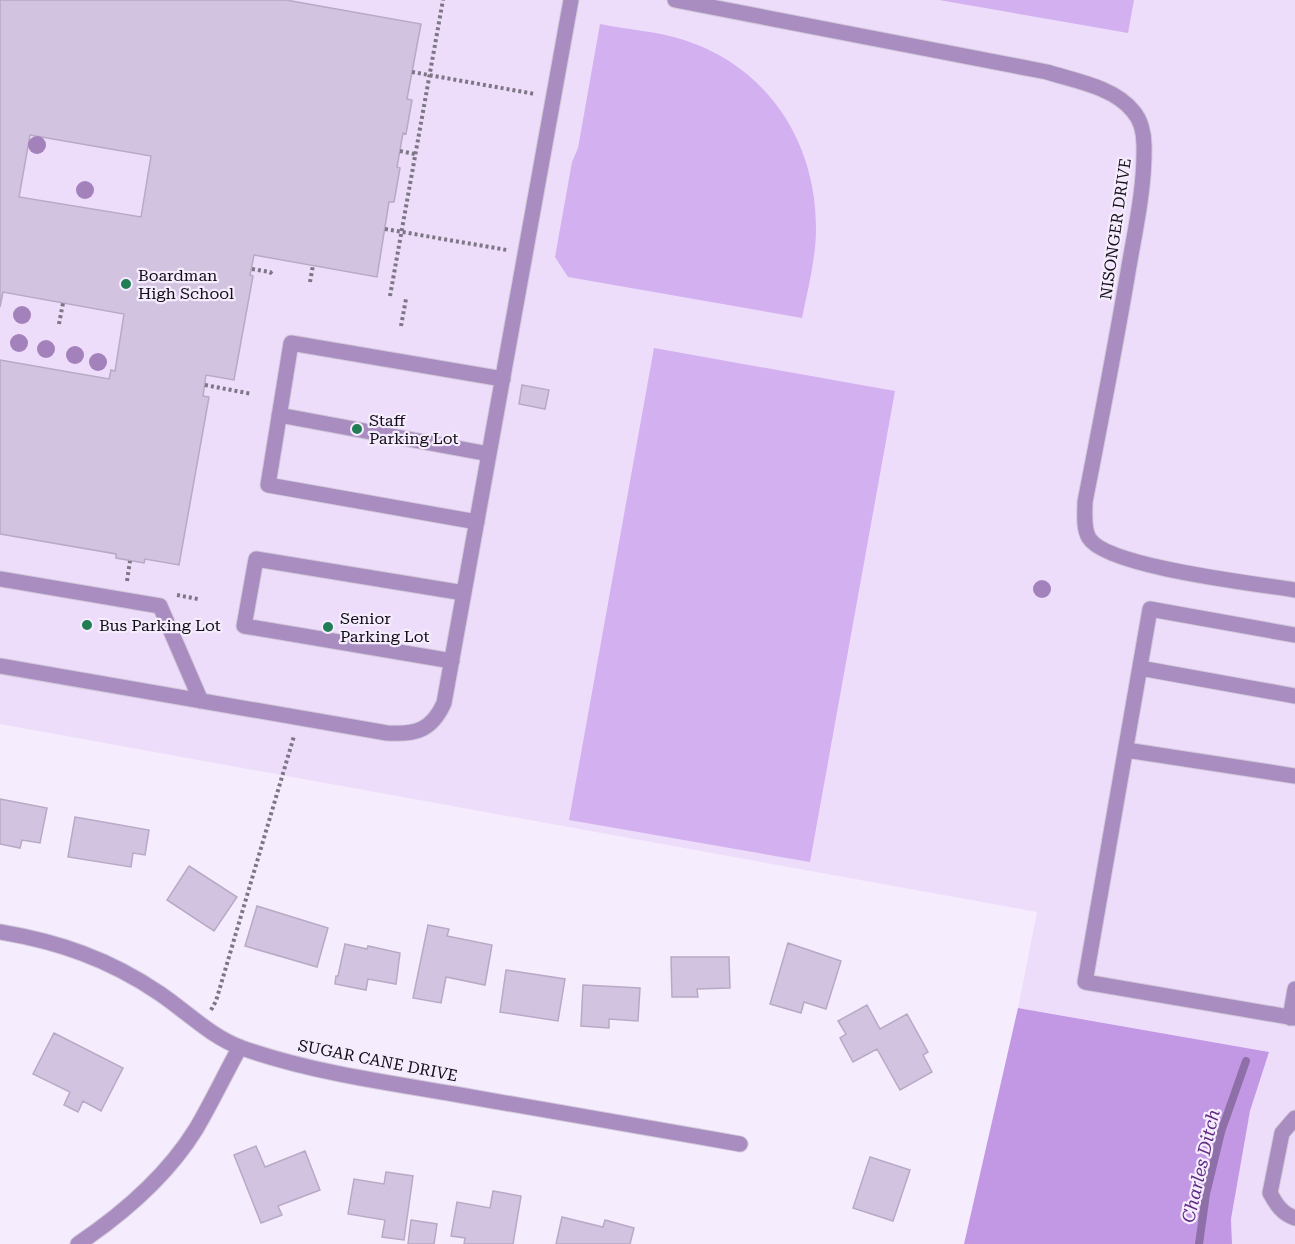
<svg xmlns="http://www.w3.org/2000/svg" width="1295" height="1244" viewBox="0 0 1295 1244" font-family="'Roboto Serif',serif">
  <rect width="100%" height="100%" fill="#f5ecfe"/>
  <path fill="#edddfa" d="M0,0H1295V1244H1232L1231,1219L1250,1110L1269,1052L1018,1008L1037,912L0,724Z"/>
  <path fill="#d3b1f0" d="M939,0H1134L1128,33Z
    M600,24C628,30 657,31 684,40C768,67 816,142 816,228C816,258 808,289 802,318L568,277L555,257L572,162L578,148Z
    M654,348L895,391L810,862L569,820Z"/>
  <path fill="#c298e4" d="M1018,1008L1269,1052L1250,1111L1231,1219L1232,1244H964Z"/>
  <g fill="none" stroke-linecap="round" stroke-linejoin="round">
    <path stroke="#8e6fa7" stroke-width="8" d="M1199,1244L1206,1194L1221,1132L1246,1061"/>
  </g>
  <path fill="#d2c3e0" stroke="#b8a9c5" stroke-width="1.5" fill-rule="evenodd" d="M0,0H286L421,24L407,99L412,100L406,134L403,133L397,167L400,168L394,202H389L377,277L254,255L250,275L253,276L234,380L206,375L203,396L209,397L179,565L145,559L144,563L116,558V554L0,534V360L109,379L111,370L115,371L124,314L3,292L0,307ZM30,135L151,156L141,217L19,197Z
    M522,385L549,390L545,409L519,404Z
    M0,799L47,808L40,843L22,840L20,848L0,844Z
    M75,817L149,830L145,855L133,853L131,867L68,857Z
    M189,866L237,897L214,931L167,900Z
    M257,906L328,928L317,967L245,946Z
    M428,925L449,929L447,936L492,945L485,985L446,977L441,1003L413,998Z
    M788,943L841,961L826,1009L804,1002L801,1013L770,1004Z
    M345,944L367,949L368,946L400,953L396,984L368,979L366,990L335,984L336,976H338Z
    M671,957H729L730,988L697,989L698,997H672Z
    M506,970L565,979L558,1021L500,1012Z
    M583,985L640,988L638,1021L609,1019V1028L581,1026Z
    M867,1005L880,1029L907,1014L928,1052L923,1055L932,1072L900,1090L877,1049L853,1062L840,1038L846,1034L838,1021Z
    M54,1033L123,1068L101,1111L83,1101L78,1112L64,1105L70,1092L33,1074Z
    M256,1146L265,1167L305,1151L320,1190L278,1206L282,1215L261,1223L234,1155Z
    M870,1157L910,1170L893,1221L853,1208Z
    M386,1172L413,1176L404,1240L382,1237L385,1220L348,1214L354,1179L384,1184Z
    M493,1191L521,1196L513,1244H464L465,1238L451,1236L457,1202L490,1208Z
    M562,1217L603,1227L605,1220L634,1228L630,1244H556Z
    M411,1220L437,1224L434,1244H408Z"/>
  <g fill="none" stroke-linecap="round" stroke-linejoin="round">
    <g stroke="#d1c8d9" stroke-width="17">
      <path id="minor" d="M675,0L1047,72C1075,81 1114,87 1133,111C1141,120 1144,134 1144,145C1145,188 1135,230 1128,272C1115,349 1100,425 1085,502C1085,513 1083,528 1089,538C1106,567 1258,584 1295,590
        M279,415L489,454
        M477,522L268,485L291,343L503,379
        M0,579L160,606L201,701
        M1295,635L1150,609L1085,982L1295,1018
        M452,661L244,626L256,559L464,593
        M0,666L387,733C416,735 432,730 444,703L571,0
        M1140,668L1295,696
        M1126,750L1295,776
        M0,932C59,942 109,959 159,993C186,1011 211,1037 242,1048C311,1072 383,1082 454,1094C550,1111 645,1127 740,1144
        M1290,1018L1295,989
        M1295,1118L1282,1133L1270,1193C1276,1204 1282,1214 1295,1218
        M78,1244C124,1213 167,1176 196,1129C212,1102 225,1074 240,1047"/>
    </g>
    <path stroke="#7d7684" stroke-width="4" stroke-dasharray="3 3" stroke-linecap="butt" d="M412,72L535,94
      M400,151L415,154
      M385,229L507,250
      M252,269L270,272L273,275
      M310,282L313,265
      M390,296L443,0
      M59,324L63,303
      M401,326L406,299
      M205,385L252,394
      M127,581L130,561
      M177,595L198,599
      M211,1010L216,1001L294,736"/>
    <use href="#minor" stroke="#a98dc0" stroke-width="15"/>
  </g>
  <g fill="#a381ba">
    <circle cx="37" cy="145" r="9"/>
    <circle cx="85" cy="190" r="9"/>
    <circle cx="22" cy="315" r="9"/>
    <circle cx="19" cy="343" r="9"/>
    <circle cx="46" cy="349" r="9"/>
    <circle cx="75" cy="355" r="9"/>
    <circle cx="98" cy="362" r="9"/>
    <circle cx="1042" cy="589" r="9"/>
  </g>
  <g fill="#207d54" stroke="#f5ecfe" stroke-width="2">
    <circle cx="126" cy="284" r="6"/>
    <circle cx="357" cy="429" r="6"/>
    <circle cx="87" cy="625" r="6"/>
    <circle cx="328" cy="627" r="6"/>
  </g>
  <g text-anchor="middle" stroke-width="4.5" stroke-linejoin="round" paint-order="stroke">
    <g font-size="16" fill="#110c15" stroke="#f5ecfe">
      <text transform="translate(1115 229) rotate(-82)" y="6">NISONGER DRIVE</text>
      <text transform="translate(378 1060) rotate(11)" y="6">SUGAR CANE DRIVE</text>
    </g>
    <g font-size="16" fill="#110c15" stroke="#f5ecfe" text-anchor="start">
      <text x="138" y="281">Boardman<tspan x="138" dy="18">High School</tspan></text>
      <text x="369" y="426">Staff<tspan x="369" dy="18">Parking Lot</tspan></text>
      <text x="340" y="624">Senior<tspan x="340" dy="18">Parking Lot</tspan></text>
      <text x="99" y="631">Bus Parking Lot</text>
    </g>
    <g font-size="18" font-style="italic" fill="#5f2982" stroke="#f5ecfe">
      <text transform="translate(1201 1166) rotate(-77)" y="6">Charles Ditch</text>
    </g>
  </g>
</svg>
